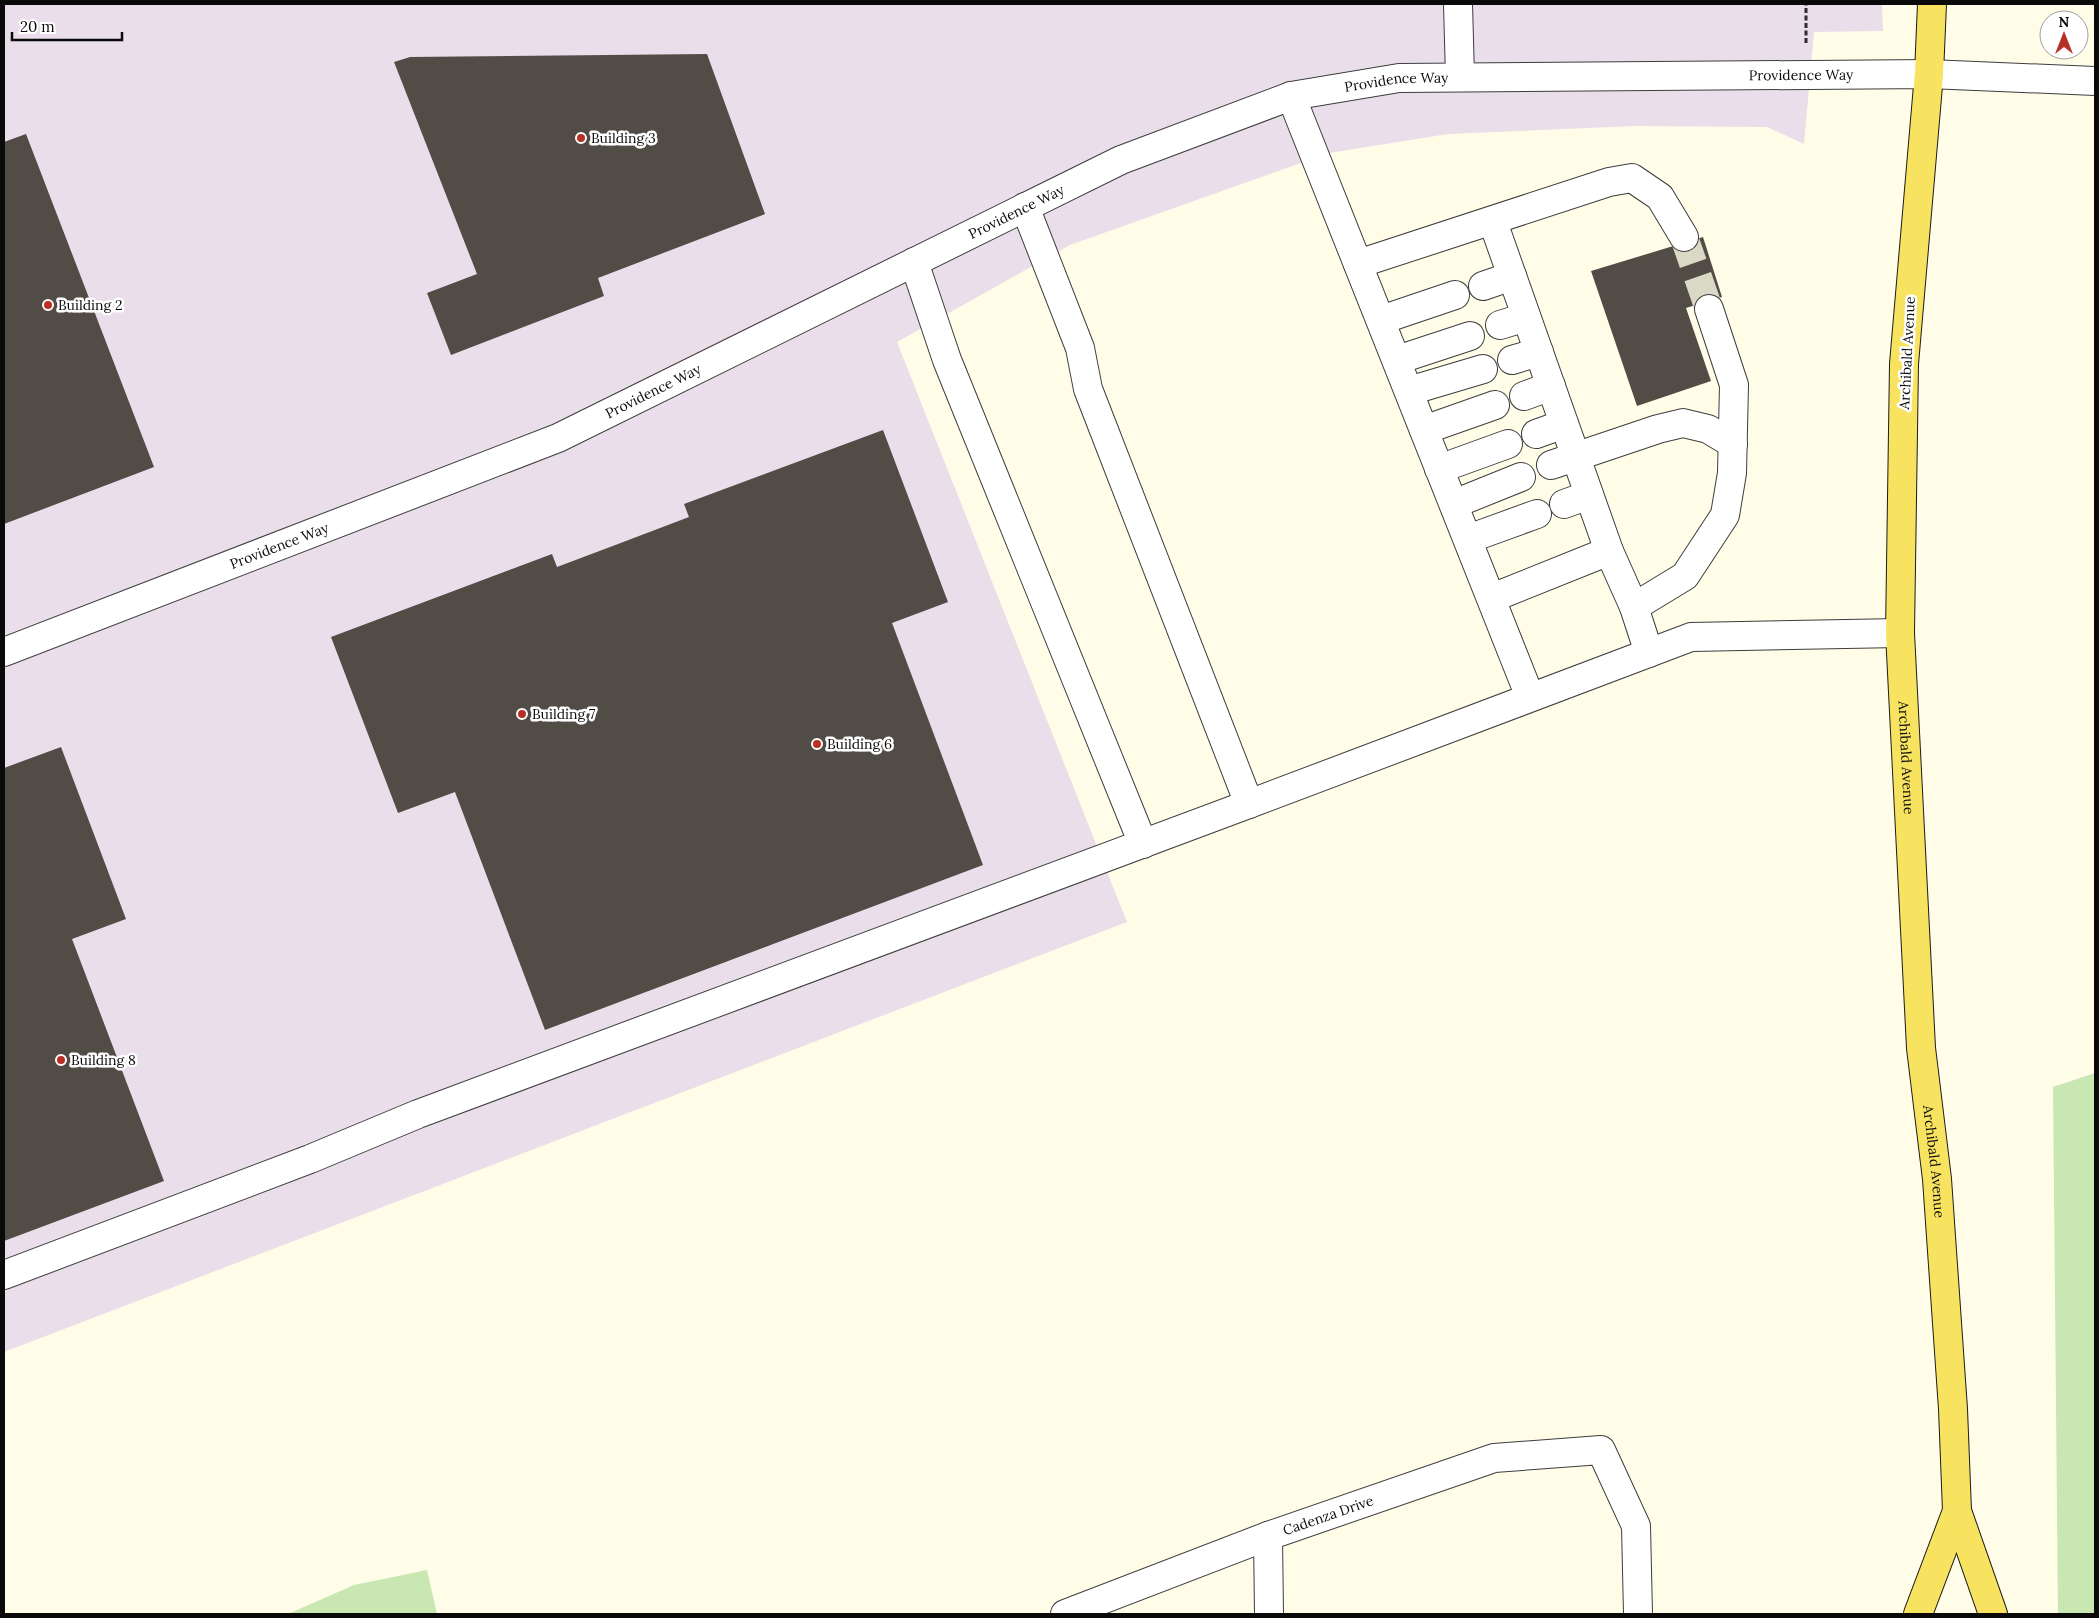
<svg xmlns="http://www.w3.org/2000/svg" width="2099" height="1618" viewBox="0 0 2099 1618" font-family="Lora,serif">
  <rect width="100%" height="100%" fill="#fffde7"/>
  <path fill="#e9dee9" d="M4,4H1882L1883,31L1814,32L1804,144L1767,127L1634,126L1448,134L1329,153L1070,245L897,342L1127,922L4,1352Z"/>
  <path fill="#c8e7b3" d="M2095,1073V1614H2058L2053,1087Z
    M427,1570L437,1614H288L354,1585Z"/>
  <path fill="#524c47" d="M707,54L765,214L598,278L604,296L451,355L427,293L477,274L394,62L410,57Z
    M26,134L154,467L4,524V142Z
    M1703,237L1722,297L1686,308L1711,381L1637,406L1591,271Z
    M883,430L948,602L892,623L983,865L545,1030L455,792L398,813L331,637L552,554L557,567L618,544L689,517L684,504Z
    M61,747L126,919L72,939L164,1181L4,1241V768Z"/>
  <g fill="none" stroke-linecap="round" stroke-linejoin="round">
    <path stroke="#dad9c6" stroke-width="28" stroke-dasharray="28 14" stroke-linecap="butt" d="M1684,237L1709,309"/>
    <g stroke="#3d3d3d" stroke-width="30">
      <g id="minor">
        <path d="M1458,4L1460,77"/>
        <path d="M1291,96L1530,697"/>
        <path d="M1025,207L1080,348L1088,389L1249,804"/>
        <path d="M1493,222L1609,551L1634,607L1649,653"/>
        <path d="M914,262L947,360L1143,844"/>
        <path d="M1358,264L1609,182L1632,178L1660,197L1684,237"/>
        <path d="M1483,286L1512,276"/>
        <path d="M1381,320L1455,295"/>
        <path d="M1500,325L1526,317"/>
        <path d="M1397,360L1470,336"/>
        <path d="M1512,360L1539,352"/>
        <path d="M1409,391L1483,369"/>
        <path d="M1524,396L1551,386"/>
        <path d="M1424,430L1495,405"/>
        <path d="M1536,434L1564,424"/>
        <path d="M1551,465L1658,429L1683,423L1708,429L1733,444"/>
        <path d="M1439,469L1508,444"/>
        <path d="M1454,504L1521,477"/>
        <path d="M1564,504L1589,495"/>
        <path d="M1468,539L1537,514"/>
        <path d="M1492,598L1609,551"/>
        <path d="M1634,607L1685,576L1725,515L1732,473L1734,385L1709,309"/>
        <path id="s1" d="M4,652L558,438L1121,160L1291,96L1399,78L1929,74L2095,81"/>
        <path d="M4,1275L310,1159L418,1114L1249,804L1691,637L1900,633"/>
        <path d="M1268,1536L1269,1614"/>
        <path id="s2" d="M1065,1614L1268,1536L1494,1458L1601,1450L1636,1526L1638,1614"/>
      </g>
    </g>
    <g stroke="#1b1b1b" stroke-width="30">
      <g id="major">
        <path id="s3" d="M1932,4L1929,74L1904,364L1900,633L1921,1048L1937,1179L1953,1409L1957,1511L1993,1614"/>
        <path d="M1918,1614L1957,1511"/>
      </g>
    </g>
    <path stroke="#2c2c2c" stroke-width="3" stroke-dasharray="5 2.5" stroke-linecap="butt" d="M1806,43V4"/>
    <use href="#minor" stroke="#fff" stroke-width="28"/>
    <use href="#major" stroke="#f7e35f" stroke-width="28"/>
  </g>
  <g fill="#b72f25" stroke="#fff" stroke-width="2">
    <circle cx="581" cy="138" r="5"/>
    <circle cx="48" cy="305" r="5"/>
    <circle cx="522" cy="714" r="5"/>
    <circle cx="817" cy="744" r="5"/>
    <circle cx="61" cy="1060" r="5"/>
  </g>
  <g text-anchor="middle" stroke-width="5" stroke-linejoin="round" paint-order="stroke">
    <g font-size="14" fill="#0a0a0a" stroke="#fff">
      <text dy="5" stroke="none"><textPath href="#s1" startOffset="1915">Providence Way</textPath></text>
      <text dy="5" stroke="none"><textPath href="#s1" startOffset="1510">Providence Way</textPath></text>
      <text dy="5" stroke="none"><textPath href="#s1" startOffset="1105">Providence Way</textPath></text>
      <text transform="translate(1907 353) rotate(-87)" y="5">Archibald Avenue</text>
      <text dy="5" stroke="none"><textPath href="#s1" startOffset="700">Providence Way</textPath></text>
      <text dy="5" stroke="none"><textPath href="#s1" startOffset="295">Providence Way</textPath></text>
      <text dy="5" stroke="none"><textPath href="#s3" startOffset="755">Archibald Avenue</textPath></text>
      <text dy="5" stroke="none"><textPath href="#s3" startOffset="1160">Archibald Avenue</textPath></text>
      <text dy="5" stroke="none"><textPath href="#s2" startOffset="281">Cadenza Drive</textPath></text>
    </g>
    <g font-size="14" fill="#0a0a0a" stroke="#fff" text-anchor="start">
      <text x="591" y="143">Building 3</text>
      <text x="58" y="310">Building 2</text>
      <text x="532" y="719">Building 7</text>
      <text x="827" y="749">Building 6</text>
      <text x="71" y="1065">Building 8</text>
    </g>
  </g>
  <rect width="2099" height="1618" fill="none" stroke="#0a0a0a" stroke-width="10"/>
  <g transform="translate(2064 35)"><circle r="24" fill="#ffffff" stroke="#9d9d9d"/>
  <path d="M0-4L9 19L0 12L-9 19Z" fill="#b72f25"/>
  <text y="-8" font-size="14" font-weight="bold" text-anchor="middle" fill="#0a0a0a">N</text>
  </g>
  <path d="M12 32v8h110v-8" fill="none" stroke="#0a0a0a" stroke-width="2.5"/>
  <text x="20" y="32" font-size="15" fill="#0a0a0a" stroke="#ffffff" stroke-width="4" paint-order="stroke">20 m</text>
</svg>
